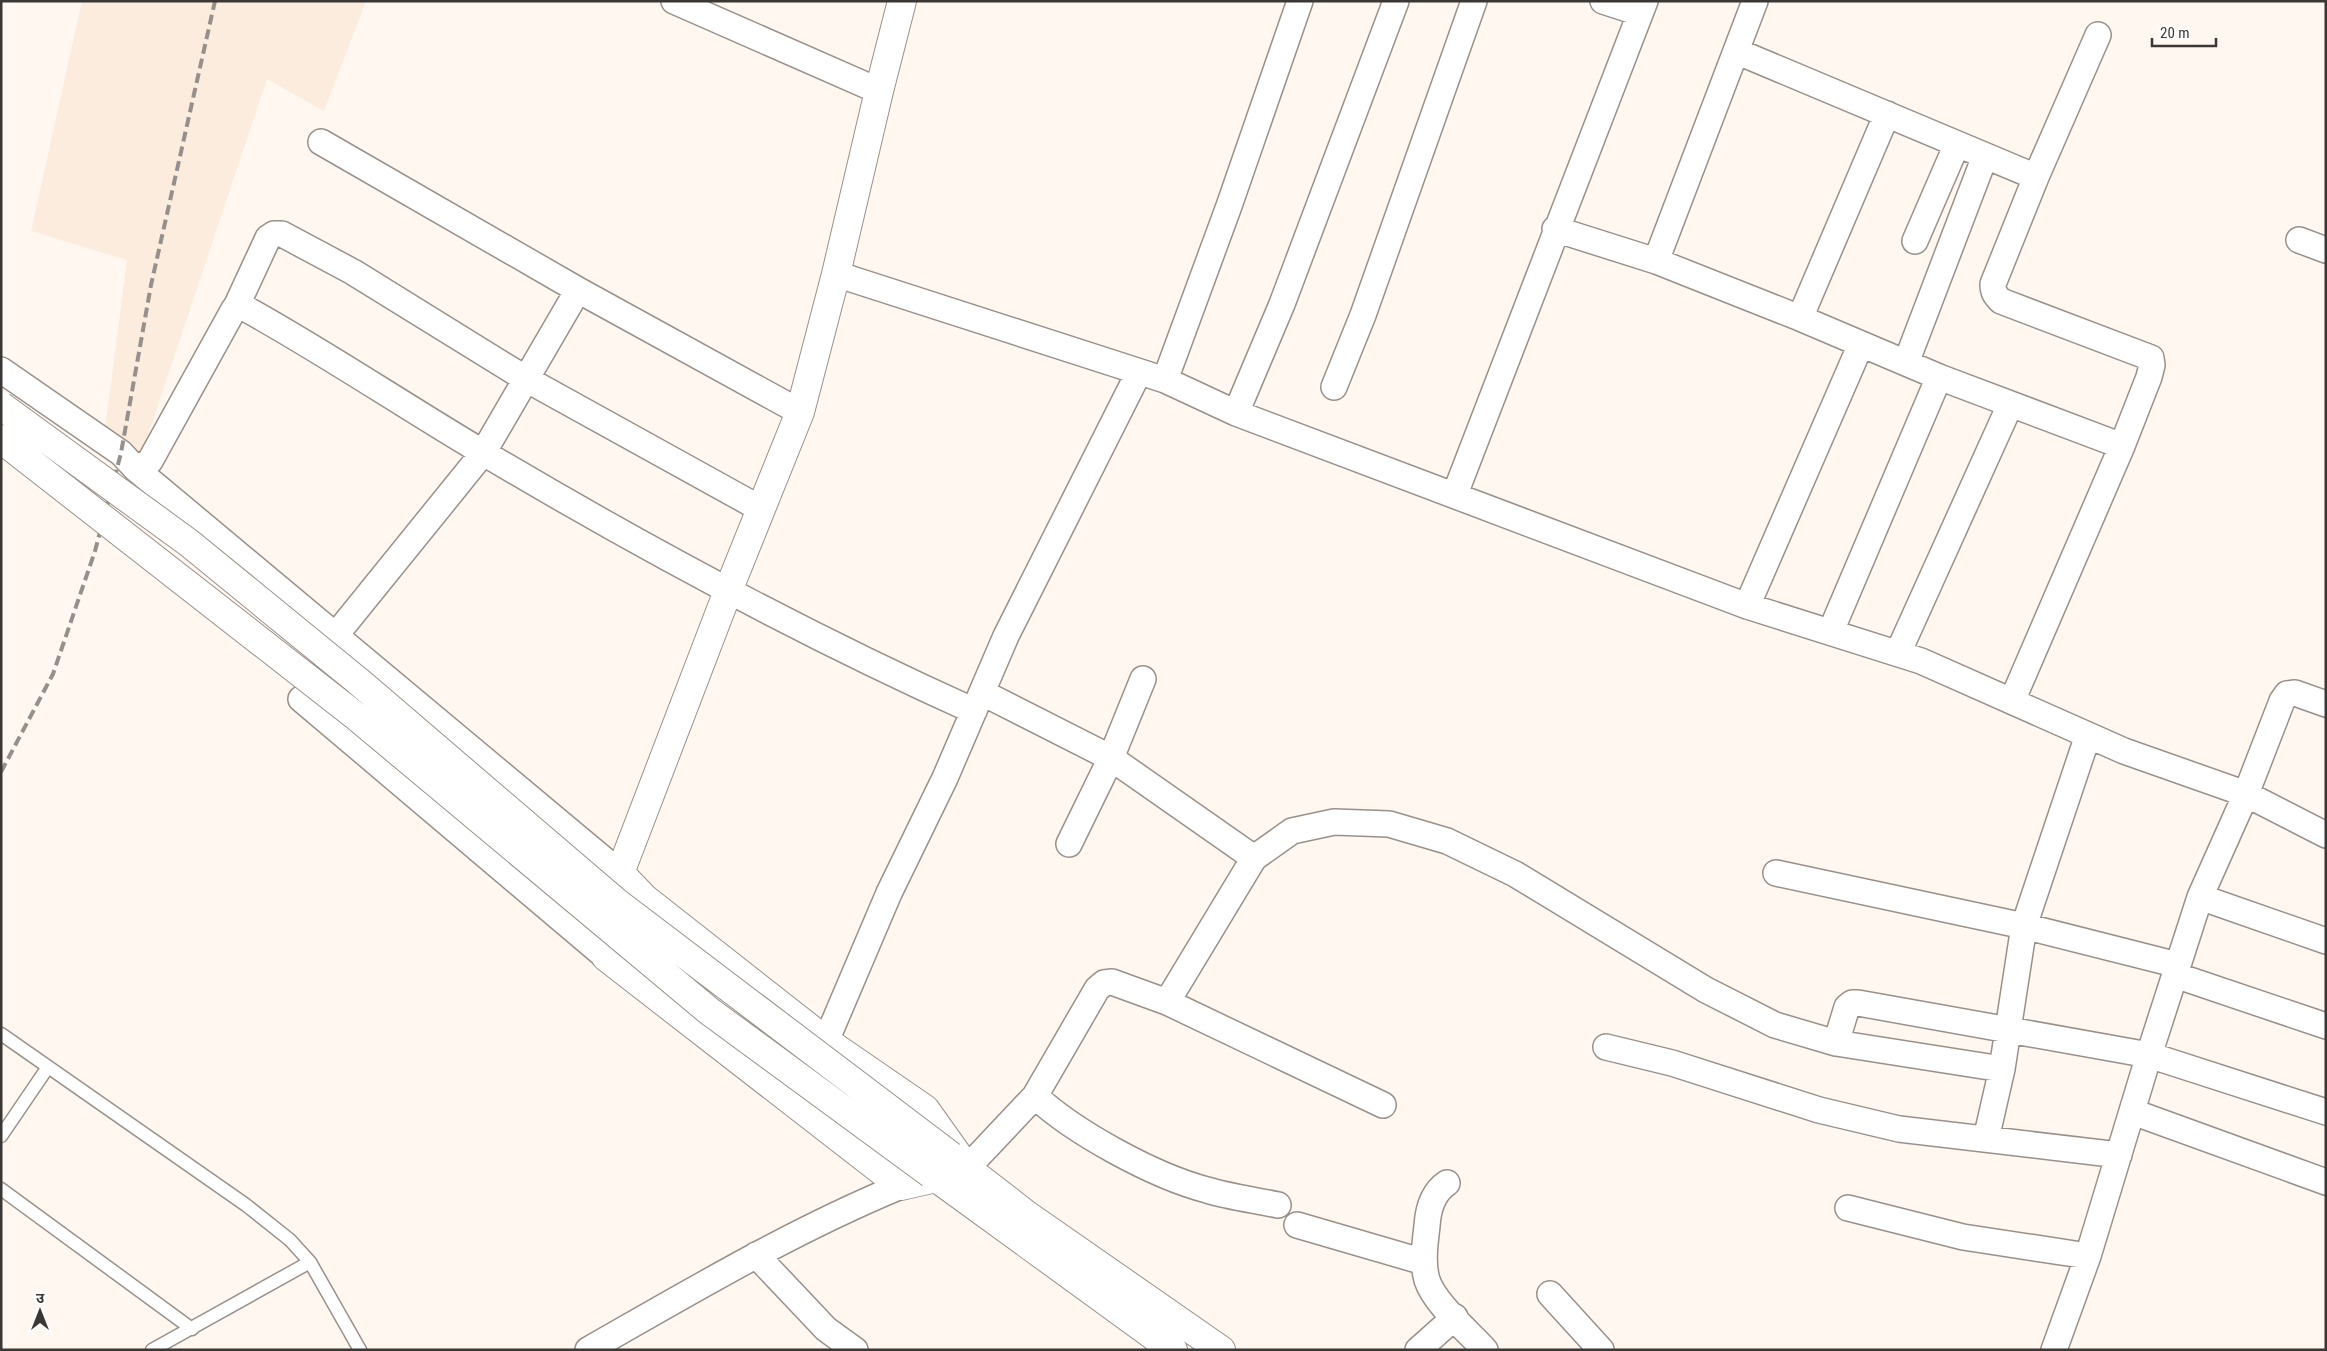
<svg xmlns="http://www.w3.org/2000/svg" width="2327" height="1351" viewBox="0 0 2327 1351" font-family="'Roboto Condensed','Noto Sans Devanagari',sans-serif">
  <rect width="100%" height="100%" fill="#fff7f0"/>
  <path fill="#fbecde" d="M82,1H366L324,111L267,79L141,456L104,437L127,260L31,231Z"/>
  <g fill="none" stroke-linecap="round" stroke-linejoin="round">
    <g stroke="#999189" stroke-width="15">
      <path id="service" d="M1,1034L246,1205L290,1240L310,1262L360,1350
        M1,1136L48,1067
        M1,1189L192,1329
        M152,1350L310,1262"/>
    </g>
    <g stroke="#999189" stroke-width="28">
      <path id="minor" d="M674,1L879,91
        M1603,1L1640,13
        M1736,51L2036,177L1993,284C1993,292 1995,295 2001,301L2151,358L2152,365L2149,377L2122,446
        M321,142L578,290L800,412
        M2036,177L2098,35
        M1555,229L1656,261L1800,318L1939,377L2122,446L2012,701
        M2299,240L2326,250
        M1915,241L1957,144
        M1656,261L1755,1
        M836,274L1165,380L1236,413L1747,606L1921,661L2124,751L2246,794L2326,835
        M236,307L268,238L274,234H282L353,272L526,379L761,509
        M1800,318L1887,114
        M1906,363L1985,156
        M1,370L121,453L136,469L150,461L234,309L241,306C323,351 401,404 482,452C642,547 805,635 974,711
        M1165,380L1229,206L1300,1
        M1334,387L1363,315L1474,1
        M1236,413L1282,304L1396,1
        M136,469L620,873
        M1455,494L1645,1
        M1747,606L1861,344
        M1831,631L1939,377
        M335,636L483,453L578,290
        M1898,653L2010,405
        M983,693L1111,758L1254,858
        M301,699L606,957
        M1069,844L1111,758L1143,679
        M1776,873L2024,926L2178,965
        M2200,897L2326,941
        M2175,975L2326,1026
        M1167,1002L1383,1105
        M826,1041L889,893L945,778L1006,636L1139,372
        M1836,1043L1847,1007L1852,1003H1858L2149,1055L2326,1112
        M1606,1047L1672,1063L1819,1110L1899,1129L2119,1155
        M1035,1096C1075,1133 1154,1176 1207,1190C1230,1197 1255,1200 1278,1205
        M2133,1112L2326,1182
        M1986,1139L2002,1069L2024,926L2088,735
        M967,1168L1035,1096L1097,989L1104,983L1112,982L1167,1002L1254,858L1292,831L1334,822L1389,824L1447,841L1515,874L1706,990L1775,1025L1836,1043L2002,1069
        M1447,1183C1432,1193 1428,1210 1427,1226C1425,1243 1422,1263 1427,1280C1435,1304 1468,1331 1485,1350
        M1848,1208L1963,1237L2088,1256
        M1297,1225L1424,1262
        M756,1255L826,1329L855,1350
        M1550,1294L1601,1350
        M588,1350C690,1292 792,1231 901,1186
        M1418,1350L1455,1317
        M2054,1350L2088,1256L2149,1055L2200,897L2246,794L2282,701L2287,694L2295,693L2326,704"/>
    </g>
    <g stroke="#999189" stroke-width="30">
      <path id="secondary" d="M902,1L879,91L836,274L800,412L728,591L620,873L606,957L901,1186L936,1178
        M620,873L644,898L826,1041L925,1109L967,1168
        M952,1157L1027,1215L1221,1350
        M931,1174L1173,1350"/>
    </g>
    <use href="#service" stroke="#fff" stroke-width="12"/>
    <use href="#minor" stroke="#fff" stroke-width="25"/>
    <use href="#secondary" stroke="#fff" stroke-width="28"/>
    <path stroke="#96908c" stroke-width="4" stroke-dasharray="10 5" stroke-linecap="butt" d="M1,772L53,674L95,551L121,453L151,285L215,1"/>
    <g stroke="#999189" stroke-width="30" stroke-linecap="butt">
      <path id="secondary-bridge" d="M1,406L189,543L358,681L616,902L951,1156
        M1,439L357,717L709,1011L931,1174"/>
    </g>
    <use href="#secondary-bridge" stroke="#fff" stroke-width="28"/>
  </g>
  <rect width="2327" height="1351" fill="none" stroke="#3b3734" stroke-width="5"/>
  <g transform="translate(40 1311)" stroke="#ffffff" stroke-width="4" paint-order="stroke">
  <path d="M0-4L9 19L0 12L-9 19Z" fill="#3b3734"/>
  <text y="-8" font-size="14" font-weight="bold" text-anchor="middle" fill="#3b3734">उ</text>
  </g>
  <path d="M2152 38v8h64v-8" fill="none" stroke="#3b3734" stroke-width="2.5"/>
  <text x="2160" y="38" font-size="15" fill="#3b3734" stroke="#ffffff" stroke-width="4" paint-order="stroke">20 m</text>
</svg>
